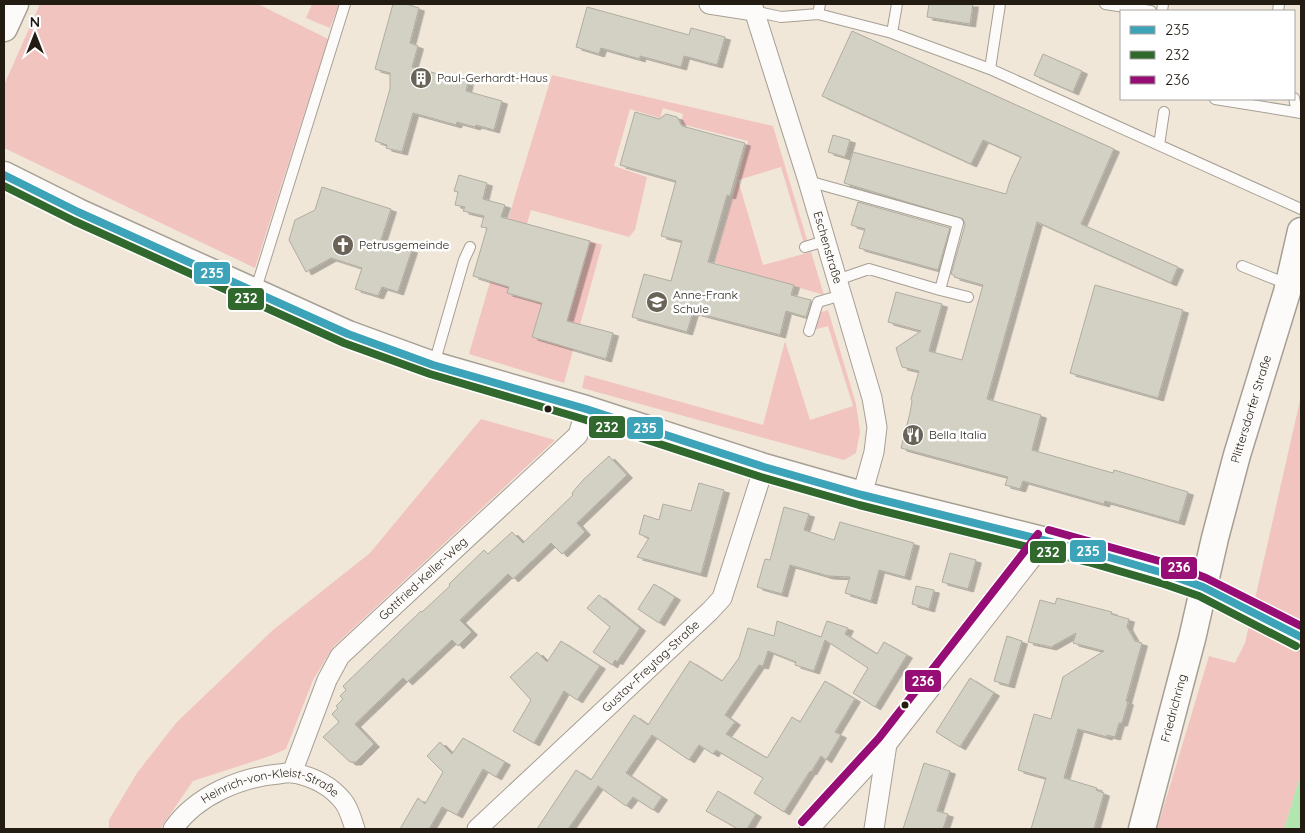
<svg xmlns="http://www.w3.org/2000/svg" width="1305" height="833" viewBox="0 0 1305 833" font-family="Quicksand,sans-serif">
  <defs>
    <filter id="shadow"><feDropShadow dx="5.5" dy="3" stdDeviation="0" flood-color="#0004"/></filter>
  </defs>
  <rect width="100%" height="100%" fill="#f0e7d9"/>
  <path fill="#f1c4bf" d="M40,4H258L328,39L255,268L4,148V85Z
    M312,4H339L330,28L306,18Z
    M552,75L773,126L808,243L804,244L781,167L738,180L763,265L811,252L824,295L715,263L748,141L681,124L683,114L663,108L660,118L630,109L614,166L647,177L635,230L629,237L531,210L507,293L570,310L590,241L602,245L564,383L469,354L518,186Z
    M828,310L856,404L860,432L856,453L844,460L582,388L585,375L763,425L785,341L810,420L853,406L828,326L813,330L818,313Z
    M1301,396V773L1284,829H1157L1209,656L1235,663L1245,643Z
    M481,419L555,440L333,647L313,680L286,749L270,756L193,781L160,829H109V820L137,773L176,723L273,630L370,553Z"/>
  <path fill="#b3e6ae" d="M1301,773V829H1284Z"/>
  <path fill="#d3d0c4" stroke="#afaca0" filter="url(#shadow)" d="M393,4H406L419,8L410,43L418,46L412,67L468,82L466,91L502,101L494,130L476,125L475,127L457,122L456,125L413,113L402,152L386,148L387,145L375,141L390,89V73L375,69Z
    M929,4H973L970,24L927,17Z
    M587,7L689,35L691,28L725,37L717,65L684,56L681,67L640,56V59L601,48L599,54L576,47Z
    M852,31L1114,149L1081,224L1178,267L1171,283L1037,222L987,399L1041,415L1032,450L1113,473L1114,470L1188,492L1179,522L1105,501L1104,504L1023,481L1020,489L1005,485L1008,477L901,448L910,413L912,401L911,399L919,371L902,367L896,348L921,331L888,322L896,292L942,304L929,351L962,360L983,285L954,277L955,276L951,274L965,225L963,219L844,183L853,152L1006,194L1010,181L1021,157L983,140L971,164L822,96Z
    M1043,54L1082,71L1073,92L1034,75Z
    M635,112L659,119L666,114L677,117L682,126L745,143L730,196L727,195L708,262L794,285L791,295L811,300L806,317L786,311L780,335L693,312L687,332L632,317L644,274L671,281L682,241L661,236L676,181L620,165Z
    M833,135L850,140L845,157L828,152Z
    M459,175L487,183L483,199L505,205L501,217L590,241L567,321L613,333L606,359L532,337L542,303L507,293L509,287L473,276L487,228L481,227L484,216L463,211L465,207L455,205L458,192L454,191Z
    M322,187L391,209L381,240L412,250L398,292L382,287L378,296L355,289L362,268L331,258L306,272L289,240L295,220L315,210Z
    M858,202L950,228L938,270L859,248L865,229L851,225Z
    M1095,285L1183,310L1158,398L1070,373Z
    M609,456L627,475L577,523L585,532L562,554L551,543L513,579L508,574L460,620L472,632L458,646L452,640L407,682L403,678L355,724L374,744L356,762H350L323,737L339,722L332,714L338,708L336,706L343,699L340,696L346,690L343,686L421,611L422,612L450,586L449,584L484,550L488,554L512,532L523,543L573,495L572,493L583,480Z
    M699,483L724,490L701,574L637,557L649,538L639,534L644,515L659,520L663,504L691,511Z
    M784,507L809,514L804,530L834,540L840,522L914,543L905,577L879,570L871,601L845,593L850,577L828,576L790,565L782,594L757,587L765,559L770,560Z
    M950,553L976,560L968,589L942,582Z
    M654,584L675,597L659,623L638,609Z
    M916,586L934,590L929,609L912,604Z
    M599,595L640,628L617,662L615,660L612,665L593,652L610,627L587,608Z
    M1057,598L1112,612L1111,614L1129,619L1127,627L1135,641L1142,643L1126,701L1128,702L1122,723H1119L1115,737L1107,735V737L1078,729L1064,778L1097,788L1096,790L1104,793L1094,829H1031L1046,778L1018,770L1034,714L1051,719L1063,677L1104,651L1073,643L1076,633L1051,647L1028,642L1040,600L1055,604Z
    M777,621L821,637L827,621L848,628L845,634L877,654L884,642L907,655L875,707L853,693L868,668L825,640L814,671L795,665L796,662L768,651L763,666L759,665L725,715L735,722L726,734L767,758L792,717L800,722L825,681L855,699L835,732L841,735L826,760L821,756L811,772L810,771L784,812L754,793L763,778L716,750L713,754L699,745L689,760L652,735L626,773L662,797L653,810L633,797L626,806L598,786L568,829H537L576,770L591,780L634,715L648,725L690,661L722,681L739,658L748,628L774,636Z
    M1007,636L1022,641L1009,685L994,681Z
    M561,641L600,666L577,700L564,691L534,743L513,731L531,700L510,677L537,652L547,662Z
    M970,678L994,693L960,747L936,732Z
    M463,738L505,762L496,777L483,769L457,815L442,807L429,829H400L418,798L425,804L443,772L427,756L440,742L452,754Z
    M924,763L950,771L937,811L948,814L943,829H903Z
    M718,791L756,814L747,829H738L706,811Z"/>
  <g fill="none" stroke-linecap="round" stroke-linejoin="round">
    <g stroke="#a69f94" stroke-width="12">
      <path id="lane" d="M1105,4L1151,11
        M754,11L781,17L818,14L892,33L990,69L1301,209
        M1162,11L1163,4
        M1278,11L1279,4
        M818,14L820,4
        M892,33L897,4
        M990,69L1000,4
        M1294,98L1297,112
        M1215,99L1301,113
        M1159,145L1164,112
        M808,181L958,223L940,290L869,269L837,280
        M805,247L825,241
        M1242,266L1287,284
        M940,290L968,297
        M255,292L345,4
        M809,331L818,302L842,295
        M434,364L464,260L470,247"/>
    </g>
    <g stroke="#a69f94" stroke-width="21">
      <g id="street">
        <path d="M709,4L754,11"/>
        <path id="s1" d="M752,4L808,181L872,398L877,427L874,452L862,495"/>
        <path id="s2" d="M292,773L327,680L340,656L578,435L586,409"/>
        <path id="s3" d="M173,829C196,796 240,777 279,774C284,773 289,772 294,773C313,777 331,786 343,801C349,808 352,820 355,829"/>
        <path id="s4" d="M477,829L710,611L722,598L764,467"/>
        <path d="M809,829L887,744L1046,540"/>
        <path d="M874,829L887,744"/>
      </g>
    </g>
    <g stroke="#a69f94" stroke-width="29">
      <g id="secondary">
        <path d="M4,28L15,4"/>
        <path d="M4,175L78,212L348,334L433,365L586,409L764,467L862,495L1091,552L1167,574L1203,587L1301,637"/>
        <path id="s5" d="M1142,829L1192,639L1215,538L1237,455L1287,292L1301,231"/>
      </g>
    </g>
    <use href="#lane" stroke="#fdfbf9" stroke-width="10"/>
    <use href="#street" stroke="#fdfbf9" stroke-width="19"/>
    <use href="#secondary" stroke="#fdfbf9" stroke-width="26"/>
    <g stroke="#fff" stroke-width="11">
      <path id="bus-1" d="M4,175L78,212L348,334L433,365L586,409L764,467L862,495L1091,552L1167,574L1203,587L1301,637"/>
    </g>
    <g stroke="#fff" stroke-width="11">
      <path id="bus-2" d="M4,186L74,221L344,343L430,374L583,419L761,477L859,505L1088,562L1164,584L1199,596L1296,646"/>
    </g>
    <g stroke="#fff" stroke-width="11">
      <path id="bus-3" d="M1049,530L1170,564L1206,578L1301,626
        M802,822L879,738L1038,534"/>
    </g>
    <use href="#bus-1" stroke="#3da3b8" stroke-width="8"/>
    <use href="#bus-2" stroke="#30682d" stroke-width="8"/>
    <use href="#bus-3" stroke="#960e75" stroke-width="8"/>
  </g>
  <defs>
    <g id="building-disc" transform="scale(1.125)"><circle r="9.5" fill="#6a6358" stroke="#fff"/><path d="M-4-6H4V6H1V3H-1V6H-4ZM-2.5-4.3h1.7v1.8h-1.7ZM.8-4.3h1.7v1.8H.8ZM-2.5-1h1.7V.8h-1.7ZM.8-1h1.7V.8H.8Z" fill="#fff"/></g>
    <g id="church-disc" transform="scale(1.125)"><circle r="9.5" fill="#6a6358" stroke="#fff"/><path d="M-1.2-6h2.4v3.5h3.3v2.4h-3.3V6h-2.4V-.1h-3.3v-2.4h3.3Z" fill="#fff"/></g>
    <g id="school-disc" transform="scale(1.125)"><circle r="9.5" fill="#6a6358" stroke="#fff"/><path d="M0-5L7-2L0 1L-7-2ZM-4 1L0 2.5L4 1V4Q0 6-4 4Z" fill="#fff"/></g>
    <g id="restaurant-disc" transform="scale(1.125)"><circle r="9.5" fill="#6a6358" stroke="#fff"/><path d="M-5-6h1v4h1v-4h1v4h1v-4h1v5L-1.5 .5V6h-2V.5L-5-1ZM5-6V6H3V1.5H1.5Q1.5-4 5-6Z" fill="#fff"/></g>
  </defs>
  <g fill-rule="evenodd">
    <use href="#building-disc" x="421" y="78"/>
    <use href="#church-disc" x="343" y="245"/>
    <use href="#school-disc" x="657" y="302"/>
    <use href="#restaurant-disc" x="913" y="435"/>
  </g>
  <g fill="#221c13" stroke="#fff" stroke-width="2">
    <circle cx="548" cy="409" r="4.5"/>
    <circle cx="905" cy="705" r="4.5"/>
  </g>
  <g text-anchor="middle" stroke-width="5" stroke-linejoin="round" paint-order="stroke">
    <g font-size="12" fill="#221c13" stroke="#fff" text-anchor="start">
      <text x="437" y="82">Paul-Gerhardt-Haus</text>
      <text x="359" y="249">Petrusgemeinde</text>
      <text x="673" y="299">Anne-Frank<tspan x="673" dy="14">Schule</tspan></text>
      <text x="929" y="439">Bella Italia</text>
    </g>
    <g font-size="12" fill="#221c13" stroke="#fff">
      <text dy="4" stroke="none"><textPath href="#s1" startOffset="255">Eschenstraße</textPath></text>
      <text dy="4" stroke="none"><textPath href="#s5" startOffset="434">Plittersdorfer Straße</textPath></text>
      <text dy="4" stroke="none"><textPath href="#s2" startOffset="240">Gottfried-Keller-Weg</textPath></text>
      <text dy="4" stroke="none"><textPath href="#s4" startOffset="238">Gustav-Freytag-Straße</textPath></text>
      <text dy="4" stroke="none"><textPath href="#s5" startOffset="125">Friedrichring</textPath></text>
      <text dy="4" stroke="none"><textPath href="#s3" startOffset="114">Heinrich-von-Kleist-Straße</textPath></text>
    </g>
  </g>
  <g stroke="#fff" stroke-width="2">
    <rect x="193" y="261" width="38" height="24" rx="5" fill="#3da3b8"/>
    <rect x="227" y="287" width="38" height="24" rx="5" fill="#30682d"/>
    <rect x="588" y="415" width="38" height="24" rx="5" fill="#30682d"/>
    <rect x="626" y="416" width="38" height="24" rx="5" fill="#3da3b8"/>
    <rect x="1069" y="539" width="38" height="24" rx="5" fill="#3da3b8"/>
    <rect x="1029" y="540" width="38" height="24" rx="5" fill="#30682d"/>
    <rect x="1160" y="556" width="38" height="24" rx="5" fill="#960e75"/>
    <rect x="904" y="669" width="38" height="24" rx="5" fill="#960e75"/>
  </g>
  <g font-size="14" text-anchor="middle" font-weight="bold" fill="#fff">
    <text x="212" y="278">235</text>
    <text x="246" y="303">232</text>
    <text x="607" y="432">232</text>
    <text x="645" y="433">235</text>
    <text x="1088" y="556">235</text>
    <text x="1048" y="557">232</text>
    <text x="1179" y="572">236</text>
    <text x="923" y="686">236</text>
  </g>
  <rect width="1305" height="833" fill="none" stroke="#221c13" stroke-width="10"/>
  <rect x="1120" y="10" width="175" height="90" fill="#ffffff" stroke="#a7a4a1"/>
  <rect x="1130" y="26" width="25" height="8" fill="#3da3b8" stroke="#a7a4a1"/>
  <text x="1165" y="35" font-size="15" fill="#221c13">235</text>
  <rect x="1130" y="51" width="25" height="8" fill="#30682d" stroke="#a7a4a1"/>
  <text x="1165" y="60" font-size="15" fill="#221c13">232</text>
  <rect x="1130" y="76" width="25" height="8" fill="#960e75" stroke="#a7a4a1"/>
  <text x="1165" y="85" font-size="15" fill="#221c13">236</text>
  <g transform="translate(35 35)" stroke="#ffffff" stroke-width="4" paint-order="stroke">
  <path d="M0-4L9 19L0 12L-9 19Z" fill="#221c13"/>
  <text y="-8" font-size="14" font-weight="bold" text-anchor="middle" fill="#221c13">N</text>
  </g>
</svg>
